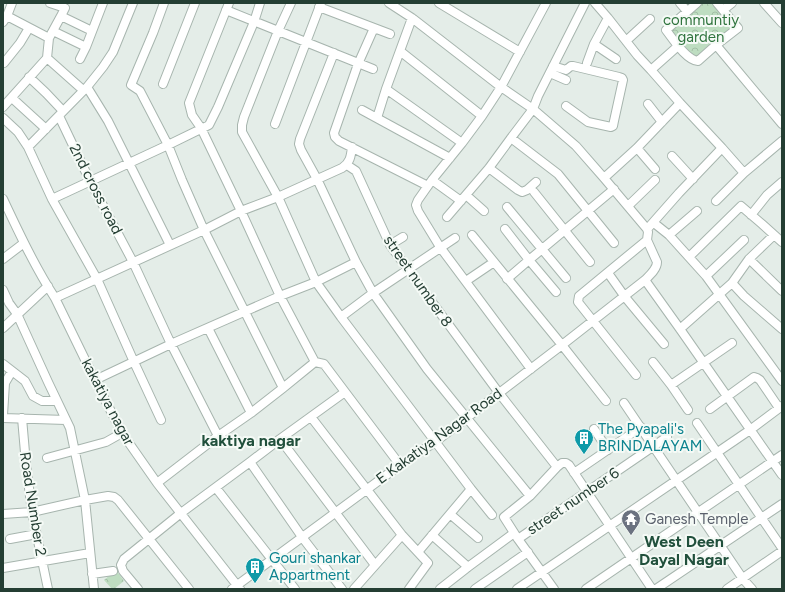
<svg xmlns="http://www.w3.org/2000/svg" width="785" height="592" viewBox="0 0 785 592" font-family="Figtree,sans-serif">
  <defs>
    <pattern id="park-crowns" width="20" height="18" patternUnits="userSpaceOnUse"><rect width="20" height="18" fill="#beddc1"/><path d="M2 6a3 3 0 1 1 6 0M12 15a3 3 0 1 1 6 0" fill="none" stroke="#a3bfa6"/></pattern>
  </defs>
  <rect width="100%" height="100%" fill="#e4ede8"/>
  <path fill="url(#park-crowns)" d="M697,3H715L738,28L695,61L667,30Z
    M116,570L124,581L114,589H112L104,580Z"/>
  <g fill="none" stroke-linecap="round" stroke-linejoin="round">
    <g stroke="#a7b5ae" stroke-width="10">
      <path id="minor" d="M50,3L65,8L61,16
        M164,3L153,33L131,85L140,91L168,145L182,180L204,230L283,388
        M229,3L189,103L192,115L201,128L241,211L280,296L315,362L324,364L400,465
        M291,3L278,31L244,117L242,125V132L278,197L316,282L341,317L471,489L492,515
        M439,3L520,52
        M595,3L608,18L637,55L651,70L680,103L722,148L744,173
        M680,3L687,11
        M697,3L666,30C673,39 686,60 698,61L716,45L738,28L717,3
        M764,3L782,23
        M319,7L390,34
        M226,10L373,69
        M723,10L732,3
        M7,16L49,38
        M3,22L7,16L12,3
        M374,28L358,64L334,133L335,137L339,141L428,186
        M53,31L86,47
        M626,41L650,19
        M594,44L616,59
        M716,45L782,124
        M400,51L482,116
        M334,53L300,139L299,144L301,150L317,179L356,262L373,293L427,369L530,496
        M47,58L83,90
        M80,59L86,47L103,3
        M4,63L20,43L29,28
        M587,63L594,44L608,18
        M553,66L566,70L571,66H573L619,77L622,78L623,80L614,121L613,126L611,127L588,122L566,106
        M651,70L678,46
        M550,73L566,80
        M29,77L46,93L63,111
        M163,84L195,3
        M87,87L108,121L170,245
        M386,89L462,143
        M12,98L46,129
        M648,104L662,122
        M3,107L47,58L49,38L61,16L92,31
        M362,110L450,158
        M59,116L90,181L133,262L171,344L218,436
        M3,118L18,132L28,147L52,199L97,279L134,362L161,420
        M377,118L386,89L412,18
        M275,124L321,3
        M511,138L558,174L614,243
        M28,147L87,87L103,67L113,52L133,3
        M637,148L655,169
        M672,156L693,179
        M347,165L356,171L390,245L499,393L557,467
        M489,168L518,190L522,192L527,190L536,182
        M604,178L637,148L680,103
        M432,180L461,201
        M534,192L590,262
        M466,195L484,211
        M3,199C19,233 35,267 55,298L95,380L122,433L157,483L240,589
        M52,199L168,145L209,125L218,107L254,22L260,3
        M716,201L744,173L782,141
        M628,206L655,180
        M507,207L566,278
        M751,215L767,195L782,182
        M447,217L489,168L511,138L533,109L538,96L585,3
        M654,223L669,235L706,276L782,381
        M649,227L679,193L722,148
        M505,229L529,260L556,292
        M472,235L562,345L606,401
        M669,235L697,211
        M390,245L403,237
        M689,257L741,206L762,224L782,242
        M3,259L24,243
        M749,259L782,291
        M608,273L625,297L664,344
        M706,276L744,240
        M507,279L529,260L614,189
        M645,280L680,329L782,475
        M466,281L494,262
        M732,283L744,296L782,329
        M3,290L9,303L17,314L48,382L70,428L85,500L94,589
        M55,298L204,230L241,211L278,197L342,168C350,163 351,156 352,147
        M341,317L373,293L455,238
        M3,328L48,286
        M208,328L251,413
        M680,329L732,283L749,259L774,235
        M653,362L671,385L732,343
        M3,364L25,381L33,396L42,401H57
        M531,369L440,247L418,211L416,205L418,200L432,180L462,143L482,116L501,87L546,3
        M636,375L578,302L579,296L647,240
        M95,380L171,344L280,296L316,282L356,262
        M671,385L688,410
        M624,403L743,579L752,589
        M710,409L754,377L757,378L760,380L779,408
        M3,415L5,383L12,371
        M311,417L402,535L428,563L409,589
        M3,418L66,420
        M22,418L26,464L32,512L48,589
        M697,423L782,548
        M594,429L608,450
        M280,439L375,565
        M47,458L106,442L122,433
        M250,462L302,537L342,589
        M574,473L641,427
        M157,483L218,436L251,413L283,388L315,362
        M216,488L295,589
        M3,514L32,512L85,500L108,496L114,497L118,500L189,589
        M450,514L478,538
        M432,535L468,567
        M10,539L37,534
        M518,539L667,437
        M418,552L471,489
        M3,568L90,553
        M92,574L113,571
        M138,589L123,571L121,565L124,559L181,513L250,462L280,439L345,392
        M232,589L400,465L435,442L562,345L645,280C650,275 657,269 657,262L647,240L648,232L647,229L604,178L576,146L533,109L501,87L412,18L389,3
        M354,589L402,535
        M440,589L468,567L514,533
        M475,589L528,552
        M517,589L750,430L782,406
        M554,589L518,539L504,517L530,496L557,467L562,463H566L569,465L652,589
        M586,589L782,455
        M656,589L782,504
        M727,589L782,551"/>
    </g>
    <use href="#minor" stroke="#fff" stroke-width="8"/>
  </g>
  <defs>
    <g id="building-pin" transform="scale(1)"><path d="M0 17L-7.5 6A9.5 9.5 0 1 1 7.5 6Z" fill="#0f9aa8" stroke="#f5faf6"/><path d="M-4-6H4V6H1V3H-1V6H-4ZM-2.5-4.3h1.7v1.8h-1.7ZM.8-4.3h1.7v1.8H.8ZM-2.5-1h1.7V.8h-1.7ZM.8-1h1.7V.8H.8Z" fill="#fff"/></g>
    <g id="temple-pin" transform="scale(1)"><path d="M0 17L-7.5 6A9.5 9.5 0 1 1 7.5 6Z" fill="#6b7280" stroke="#f5faf6"/><path d="M0-6L5-2H3V0L6.5 2.5H4V6H1.5V3h-3V6H-4V2.5H-6.5L-3 0V-2H-5Z" fill="#fff"/></g>
  </defs>
  <g fill-rule="evenodd">
    <use href="#building-pin" x="584" y="438"/>
    <use href="#temple-pin" x="631" y="519"/>
    <use href="#building-pin" x="255" y="567"/>
  </g>
  <g text-anchor="middle" stroke-width="4" stroke-linejoin="round" paint-order="stroke">
    <g font-size="15" fill="#30743e" stroke="#f5faf6">
      <text x="701" y="25">communtiy<tspan x="701" dy="17">garden</tspan></text>
    </g>
    <g font-size="15" fill="#243e33" stroke="#f5faf6">
      <text transform="translate(96 189) rotate(63)" y="5">2nd cross road</text>
      <text transform="translate(418 281) rotate(55)" y="5">street number 8</text>
      <text transform="translate(108 402) rotate(62)" y="5">kakatiya nagar</text>
      <text transform="translate(439 436) rotate(-36)" y="5">E Kakatiya Nagar Road</text>
      <text transform="translate(573 501) rotate(-34)" y="5">street number 6</text>
      <text transform="translate(33 504) rotate(81)" y="5">Road Number 2</text>
    </g>
    <g font-size="15" fill="#0d838f" stroke="#f5faf6" text-anchor="start">
      <text x="598" y="434">The Pyapali's<tspan x="598" dy="17">BRINDALAYAM</tspan></text>
      <text x="269" y="563">Gouri shankar<tspan x="269" dy="17">Appartment</tspan></text>
    </g>
    <g font-size="15" fill="#5b616d" stroke="#f5faf6" text-anchor="start">
      <text x="645" y="524">Ganesh Temple</text>
    </g>
    <g font-size="16" font-weight="bold" fill="#21503c" stroke="#f5faf6">
      <text x="251" y="446">kaktiya nagar</text>
      <text x="684" y="547">West Deen<tspan x="684" dy="18">Dayal Nagar</tspan></text>
    </g>
  </g>
  <rect width="785" height="592" fill="none" stroke="#243e33" stroke-width="8"/>
</svg>
